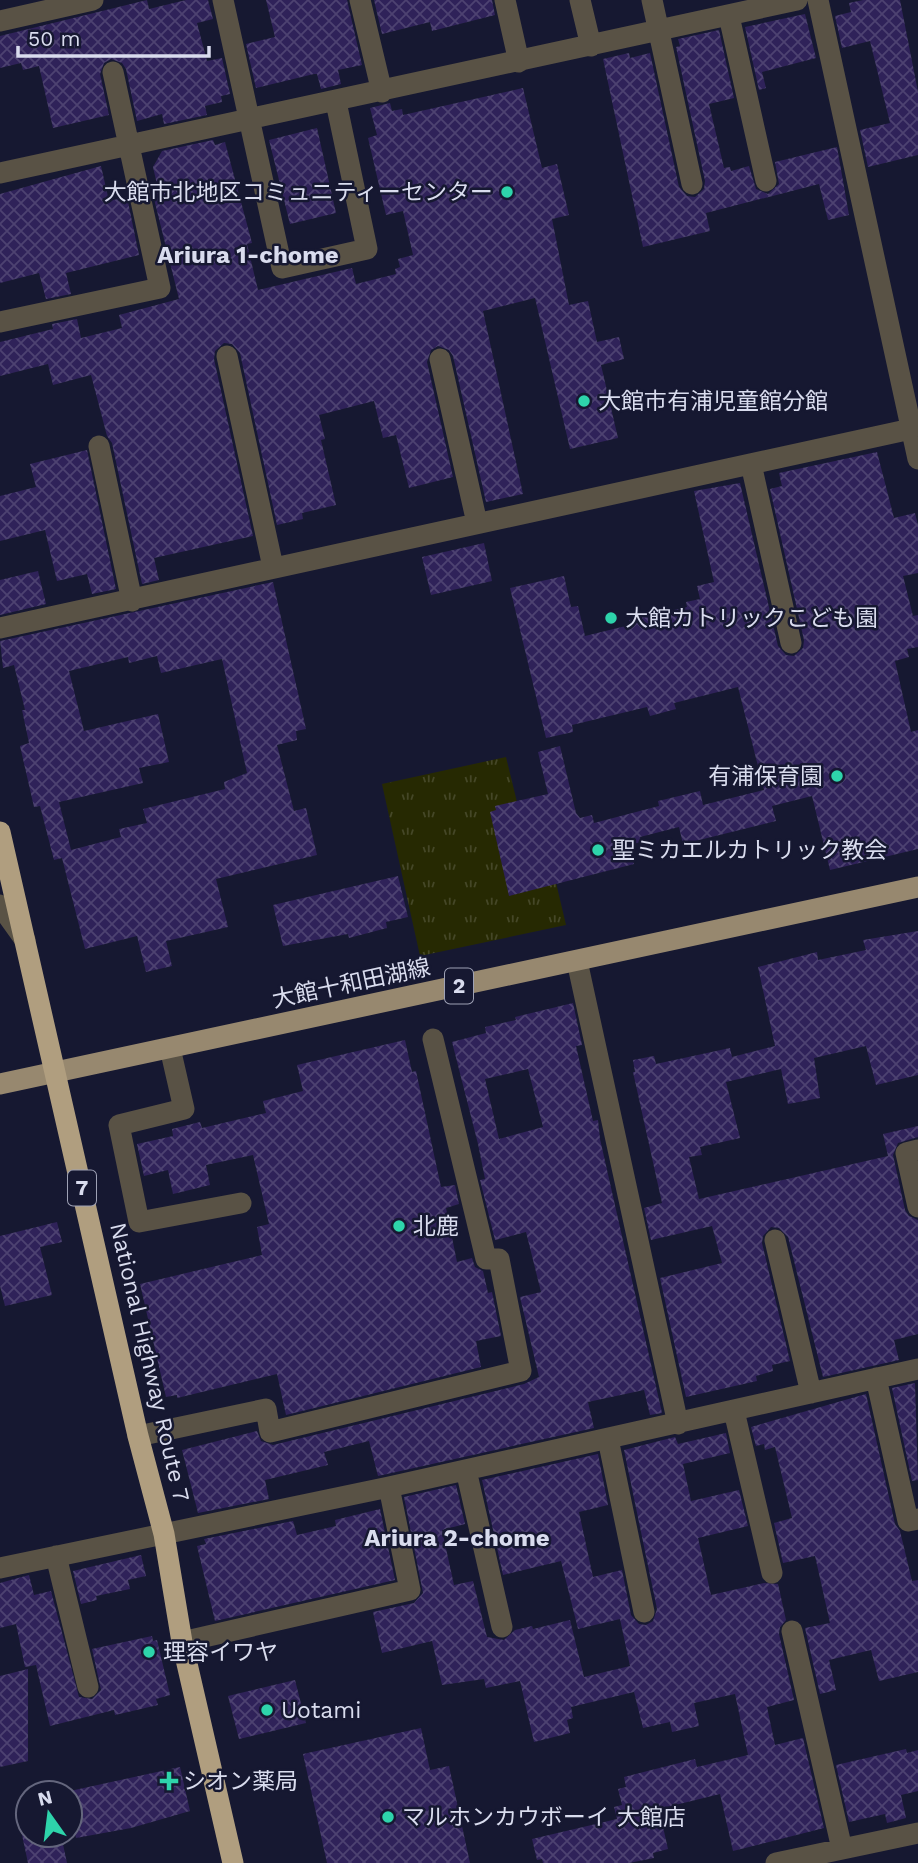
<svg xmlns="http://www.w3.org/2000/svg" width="918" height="1863" viewBox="0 0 918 1863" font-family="'Work Sans','Noto Sans JP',sans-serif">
  <defs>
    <pattern id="park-tufts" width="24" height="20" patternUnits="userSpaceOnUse" patternTransform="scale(1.75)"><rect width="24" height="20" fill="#262902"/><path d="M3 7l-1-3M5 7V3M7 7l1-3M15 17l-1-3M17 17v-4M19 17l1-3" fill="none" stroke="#454727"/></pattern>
    <pattern id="building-cross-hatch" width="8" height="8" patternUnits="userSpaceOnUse" patternTransform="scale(1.75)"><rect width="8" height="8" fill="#2f2259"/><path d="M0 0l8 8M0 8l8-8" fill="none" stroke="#4d4271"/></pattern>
  </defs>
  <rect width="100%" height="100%" fill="#161831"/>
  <path fill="url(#park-tufts)" d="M506,757L517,802L536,798L566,925L420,956L382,784Z"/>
  <path fill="url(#building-cross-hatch)" fill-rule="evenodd" d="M147,0L149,9L186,0H208L213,19L197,23L207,61L222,58L230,94L221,96L222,102L205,106L207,115L164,124L162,114L137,121L126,69L122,63L111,59L104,63L100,74L109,115L53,128L39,66L23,70L21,63L0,68V36Z
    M266,0H347L362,65L338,70L341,84L321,89L317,74H314L256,88L246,44L275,37Z
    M374,0H492L495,15L432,31L430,22L382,34Z
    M863,0H900L918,92V155L868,167L860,130L890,123L870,41L842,48L835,16L851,12L849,3Z
    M805,14L816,58L762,72L766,88L759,90L745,27Z
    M719,30L734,98L709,104L724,168L730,167L731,171L749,166L756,189L768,194L779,184L775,162L837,147L849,215L828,220L819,184L706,213L710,231L643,247L603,59L629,53L630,58L650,53L679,187L687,196L695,197L704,189L705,181L676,47L680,46L678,39Z
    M523,88L542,168L557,164L569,215L552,219L569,305L588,301L597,342L619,337L624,359L601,365L618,438L570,449L535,298L483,311L523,494L486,502L453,356L449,350L438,346L431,350L427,362L453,477L409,488L396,435L383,438L374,401L319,415L325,439L321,440L336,505L302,513L303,519L277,525L240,353L232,344L224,343L215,351L214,359L253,536L154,558L159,580L142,584L112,443L107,436L91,375L53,385L48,364L0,376V342L53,329L52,324L77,319L81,338L122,328L119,315L179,299L152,191L158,189L153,167L162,151L213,140L215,145L225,142L252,243L247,244L258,290L352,268L356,284L396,274L395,269L400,267L398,259L413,255L403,211L386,215L368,138L377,135L370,108L390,103L392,111L402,109L403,115Z
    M317,128L336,213L290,224L269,140Z
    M101,166L109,201L127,197L139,255L66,273L71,294L46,299L39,273L0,283V194Z
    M87,450L116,589L92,594L87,574L57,581L45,530L0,541V496L36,487L30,464Z
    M877,452L894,518L915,513L918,525V573L903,576L913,616L918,615V647L907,649L909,657L895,661L911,732L918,730V849L830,870L812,796L772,806L776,821L683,844L679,827L640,837L641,842L629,845L634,864L509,896L490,812L496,810L495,806L548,794L538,752L560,746L576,813L580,818L592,815L594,823L659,806L658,801L700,791L703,805L764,790L738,687L674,703L676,709L650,716L647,707L572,725L573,732L546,738L510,588L564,576L571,607L578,606L585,636L630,625L629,620L687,607L686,602L700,599L697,586L714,582L694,491L740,483L778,646L786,655L794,656L803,648L804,640L770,489L782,486L779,473Z
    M484,543L492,581L431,595L422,557Z
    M38,571L46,604L0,615V580Z
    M273,582L306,729L296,731L297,740L277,745L294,811L306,808L317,855L216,879L228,927L166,941L172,966L146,972L137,936L85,949L62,858L54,860L40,806L34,807L20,746L29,743L22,710H25L14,665L3,668L0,641ZM157,656L161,673L222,659L247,773L224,782L225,789L143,809L147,823L119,829L121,837L71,850L59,802L143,783L139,768L169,762L158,714L84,731L69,671L128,657L129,663Z
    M398,876L408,917L386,922L387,928L349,938L348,934L283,946L273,905Z
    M918,931V1075L876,1085L866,1046L814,1058L820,1098L788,1104L781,1069L726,1082L740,1138L700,1147L702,1155L689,1157L699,1199L888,1156L883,1134L918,1126V1137L898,1143L893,1155L905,1210L909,1216L918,1220V1334L894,1340L899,1360L823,1377L788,1237L779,1228L771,1227L763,1236L762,1243L790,1361L772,1365L773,1371L756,1376L757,1381L686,1397L660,1278L722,1263L712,1226L651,1240L644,1208L662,1203L633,1072H635L633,1060L654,1056L656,1064L730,1048L732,1057L775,1046L758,967L817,952L818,960L866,950L863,940Z
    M573,1003L582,1045L576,1046L593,1121L598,1120L600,1139L662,1413L650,1415L644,1390L588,1402L594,1428L378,1476L369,1441L324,1452L328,1465L265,1480L269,1499L198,1513L182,1450L257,1431L261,1441L273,1445L524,1384L539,1377L520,1297L541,1292L526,1232L495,1240L480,1180L485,1179L478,1144L452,1042L486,1033L485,1027L516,1020L515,1017ZM528,1069L543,1127L499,1139L485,1079Z
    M405,1040L412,1072L416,1071L441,1187L455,1185L459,1204L446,1208L457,1262L472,1258L475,1267L483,1271L488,1293L492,1292L501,1336L476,1341L481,1367L286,1415L277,1374L177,1398V1395L166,1397L140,1284L262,1255L257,1227L269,1224L253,1155L206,1165L210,1185L173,1194L168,1170L144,1176L137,1144L173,1136L172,1129L200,1122L202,1128L266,1113L263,1101L303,1091L297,1065Z
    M57,1222L62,1242L40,1247L52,1295L5,1306L0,1286V1236Z
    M915,1383L918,1480L912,1481L892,1388Z
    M866,1394L895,1524L900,1531L912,1581L918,1580V1672L879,1681L871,1650L829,1660L836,1690L820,1694L805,1628L830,1623L815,1556L783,1563L774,1523L792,1518L775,1447L765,1450L764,1444L756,1446L751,1427Z
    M726,1433L730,1453L683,1464L691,1501L739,1490L748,1526L698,1538L711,1595L764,1583L778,1584L786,1620L780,1627L779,1634L794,1700L767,1707L775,1745L803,1738L824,1828L733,1851L720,1794L659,1809L668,1849L653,1853L654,1858L629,1863H543L542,1859L537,1860L532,1839L617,1819L614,1807L622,1805L618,1789L626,1787L624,1777L695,1759L697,1767L748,1755L735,1694L694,1703L699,1726L672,1732L670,1722L643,1728L634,1692L571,1707L573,1718L567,1720L570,1733L534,1742L520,1681L486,1688L484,1679L442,1685L432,1641L382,1653L373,1612L414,1603L423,1593L404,1497L456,1485L465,1524L442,1530L454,1585L473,1581L487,1637L504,1640L515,1630L532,1626L533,1629L570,1620L584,1677L630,1666L620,1619L578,1629L561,1561L503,1575L482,1480L598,1454L608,1505L579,1512L593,1577L622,1570L631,1615L639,1624L646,1625L653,1621L657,1609L624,1450L675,1437L678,1444Z
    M380,1509L395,1580L215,1621L197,1546L206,1544L204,1539L293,1521L297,1535L336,1526L335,1520Z
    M141,1555L146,1576L128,1580L130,1589L96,1596L97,1600L81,1604L73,1571Z
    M29,1575L34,1595L51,1591L79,1697L92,1699L101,1690L92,1649L152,1636L153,1641L157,1640L170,1695L156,1699L158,1705L115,1715L114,1710L50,1726L36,1665L25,1667L16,1624L0,1628V1583Z
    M28,1669V1761L0,1767V1676Z
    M295,1680L306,1723L239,1739L228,1696Z
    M421,1728L430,1770L449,1766L470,1863H327L303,1754Z
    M906,1749L907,1753L918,1750V1791L901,1795L906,1818L887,1823L885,1814L849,1822L836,1765Z
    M180,1767L190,1811L131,1828L76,1838L70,1813V1791Z
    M22,1835H61L67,1863H28Z"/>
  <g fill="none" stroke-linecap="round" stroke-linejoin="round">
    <path stroke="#595245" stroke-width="21" d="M223,0L282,268L367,249L336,102
      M360,0L382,92
      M505,0L519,62
      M580,0L591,46
      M652,0L692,184
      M818,0L918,459
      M729,16L766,181
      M0,21L93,0
      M0,173L797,0
      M0,322L160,288L113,72
      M227,356L273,567
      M440,359L477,523
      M99,446L132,601
      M751,464L791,643
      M0,628L911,429
      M0,905L25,940
      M577,961L678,1424
      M170,1048L184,1109L119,1125L139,1222L241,1203
      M918,1150L906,1153L918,1207
      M775,1240L811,1393
      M876,1378L908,1521L918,1519
      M734,1411L772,1573
      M138,1436L266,1409L270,1432L521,1371L499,1259H486L433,1039
      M608,1439L644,1612
      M466,1470L502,1627
      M56,1556L88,1687
      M0,1568L389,1487L918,1369
      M792,1631L842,1849
      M182,1642L410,1590L389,1487
      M776,1863L918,1833"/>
    <path stroke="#97886f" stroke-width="21" d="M0,1084L918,887"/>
    <path stroke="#b09e7f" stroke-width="21" d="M0,832L138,1436L164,1534L182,1642L233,1863"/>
  </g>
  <g fill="#2ed4ab" stroke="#161831" stroke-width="2.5">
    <circle cx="507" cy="192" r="7"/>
    <circle cx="584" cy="401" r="7"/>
    <circle cx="611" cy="618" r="7"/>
    <circle cx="837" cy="776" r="7"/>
    <circle cx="598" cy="850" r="7"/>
    <circle cx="399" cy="1226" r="7"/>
    <circle cx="149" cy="1652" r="7"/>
    <circle cx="267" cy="1710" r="7"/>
    <path d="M165.5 1770.5h7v7h7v7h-7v7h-7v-7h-7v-7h7z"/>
    <circle cx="388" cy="1817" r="7"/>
  </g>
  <g text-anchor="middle" stroke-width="5" stroke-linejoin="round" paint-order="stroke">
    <g fill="#161831" stroke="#9ea1b5" stroke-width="2">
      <rect x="445" y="968.5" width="28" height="35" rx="5"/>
      <rect x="68" y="1170.5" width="28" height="35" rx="5"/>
    </g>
    <g font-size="21" font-weight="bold" fill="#d9dcee">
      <text x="459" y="993">2</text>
      <text x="82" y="1195">7</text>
    </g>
    <g font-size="23" fill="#d9dcee" stroke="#161831" text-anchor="start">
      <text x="493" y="200" text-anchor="end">大館市北地区コミュニティーセンター</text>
      <text x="598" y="409">大館市有浦児童館分館</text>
      <text x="625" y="626">大館カトリックこども園</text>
      <text x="823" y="784" text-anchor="end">有浦保育園</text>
      <text x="612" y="858">聖ミカエルカトリック教会</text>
      <text x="413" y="1234">北鹿</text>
      <text x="163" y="1660">理容イワヤ</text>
      <text x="281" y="1718">Uotami</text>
      <text x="183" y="1789">シオン薬局</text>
      <text x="402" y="1825">マルホンカウボーイ 大館店</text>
    </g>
    <g font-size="23" fill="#d9dcee" stroke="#161831">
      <text transform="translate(351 983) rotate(-12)" y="8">大館十和田湖線</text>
      <text transform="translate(150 1362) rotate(77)" y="8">National Highway Route 7</text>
    </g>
    <g font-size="24" font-weight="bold" fill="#d9dcee" stroke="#161831">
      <text x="248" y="263">Ariura 1-chome</text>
      <text x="457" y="1546">Ariura 2-chome</text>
    </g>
  </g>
  <g transform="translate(49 1814) rotate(346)"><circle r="33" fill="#161831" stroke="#64667d" stroke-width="2"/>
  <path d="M0-5L12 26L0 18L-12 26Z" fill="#2ed4ab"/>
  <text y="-10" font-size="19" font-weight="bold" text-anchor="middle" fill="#d9dcee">N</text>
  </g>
  <path d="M18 46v10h191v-10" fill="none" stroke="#d9dcee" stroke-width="3.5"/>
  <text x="28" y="46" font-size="21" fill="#d9dcee" stroke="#161831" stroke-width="5" paint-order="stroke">50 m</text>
</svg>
